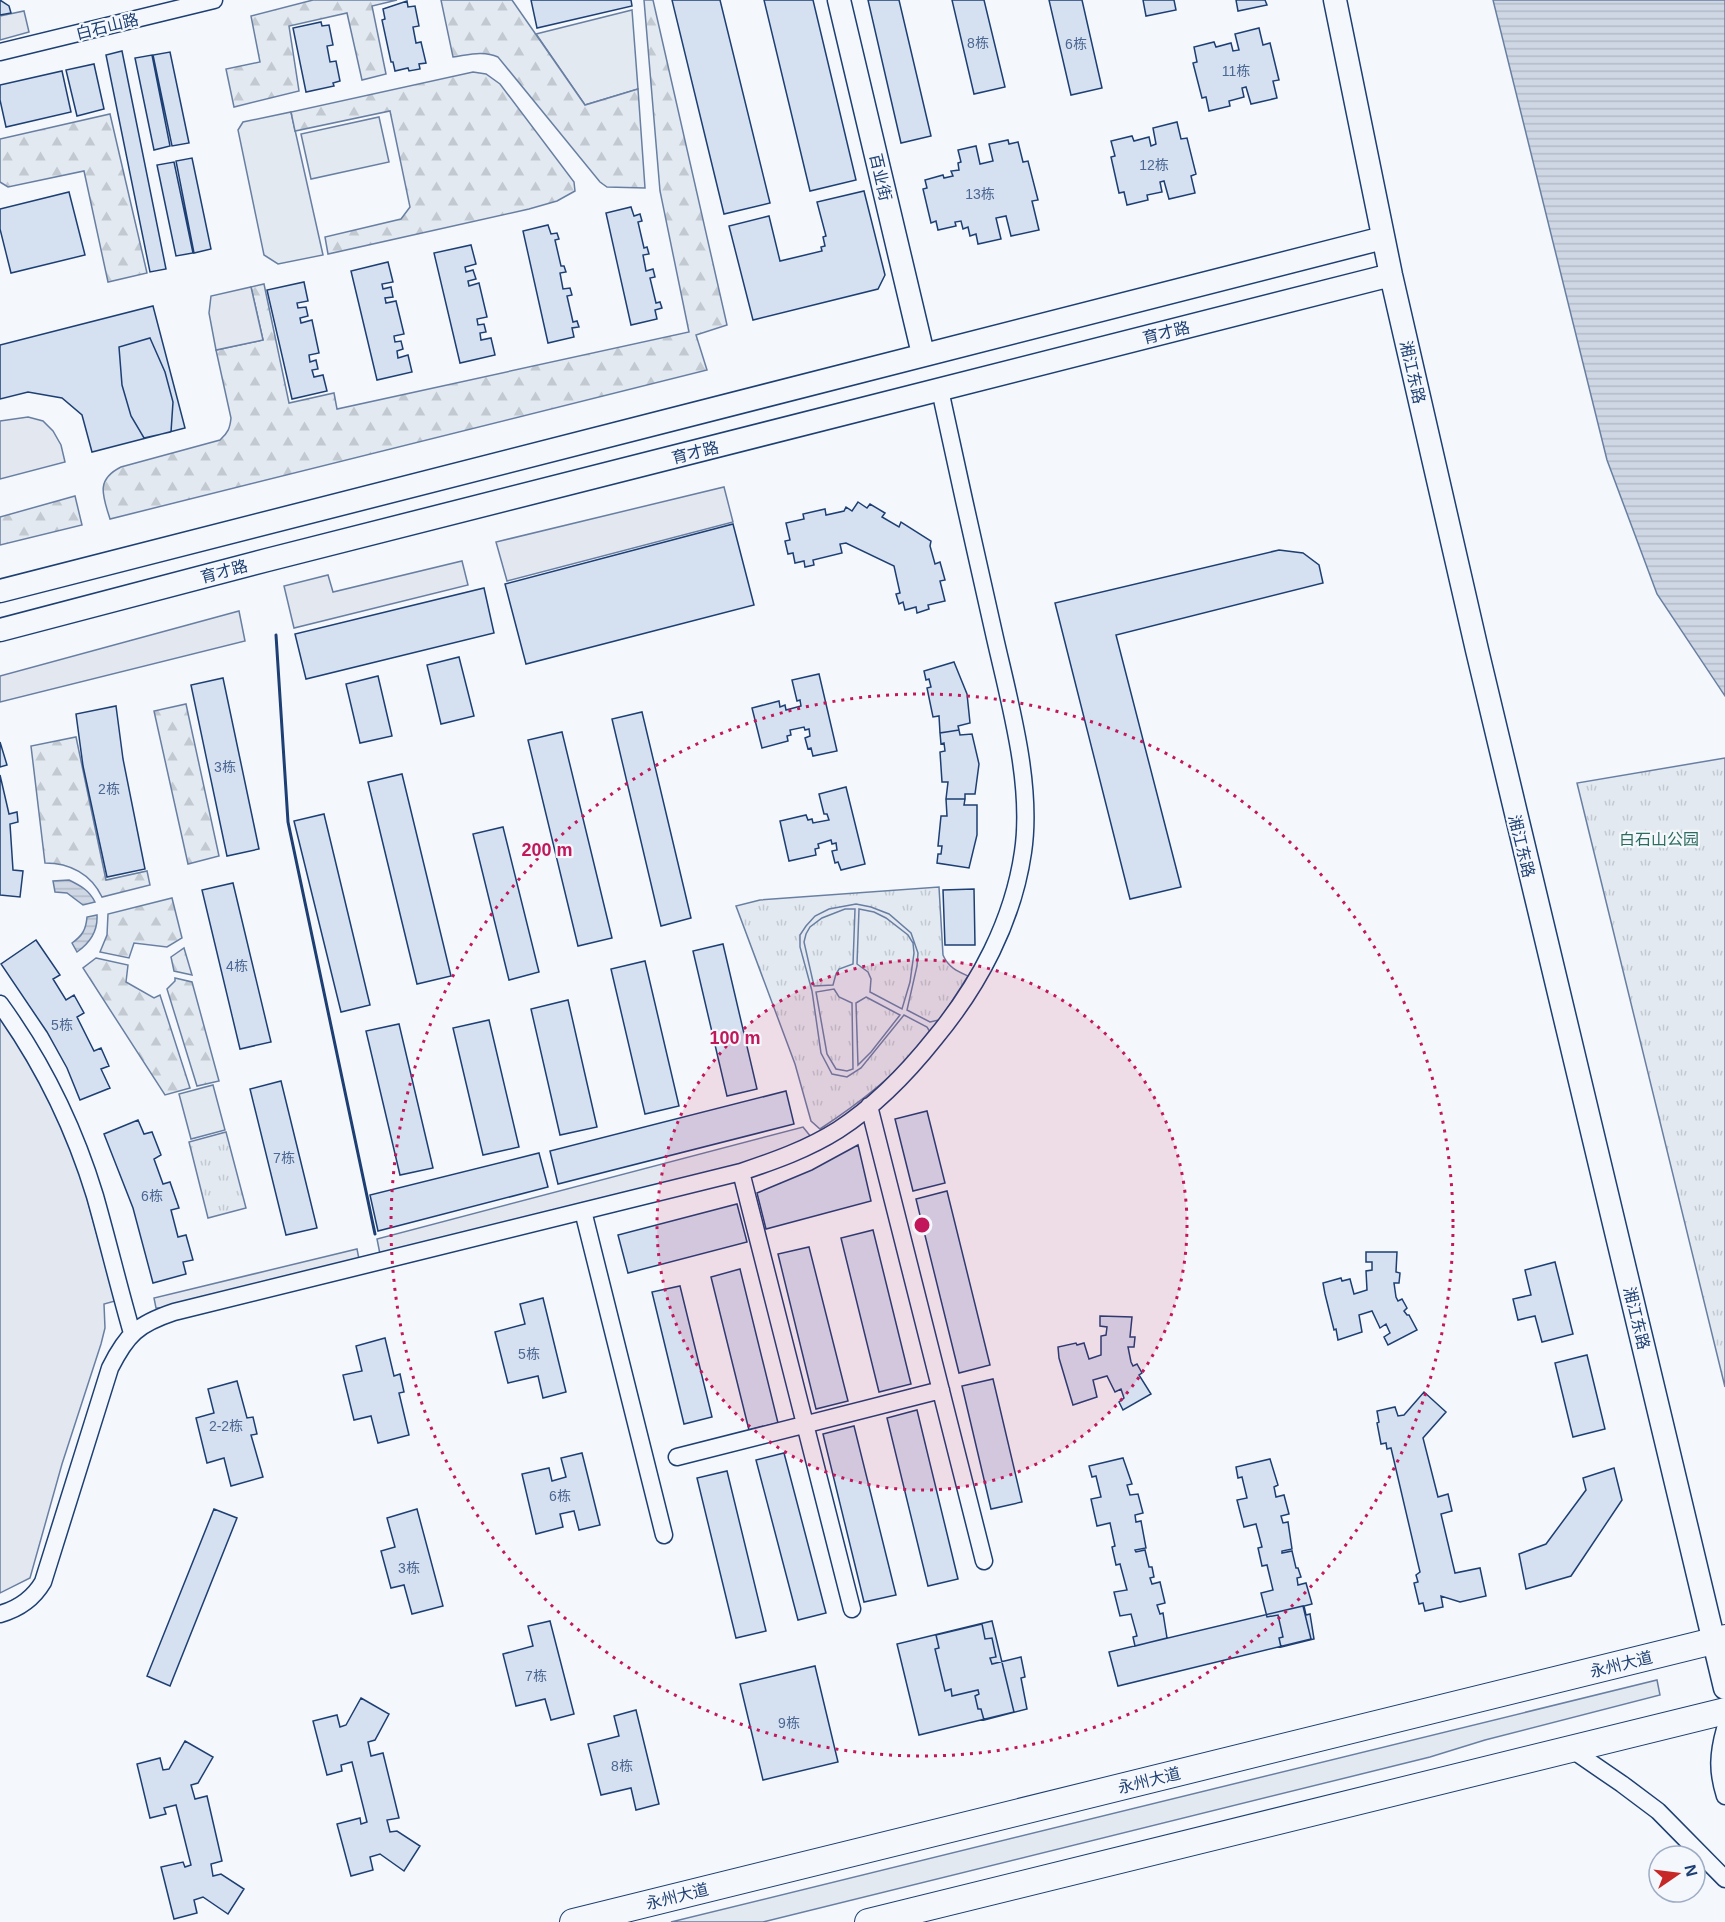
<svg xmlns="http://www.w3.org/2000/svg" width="1725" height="1922" viewBox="0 0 1725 1922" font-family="Helvetica,'Noto Sans SC',sans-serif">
  <defs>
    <pattern id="forest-firs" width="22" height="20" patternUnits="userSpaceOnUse" patternTransform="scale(1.5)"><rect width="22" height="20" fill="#e3e9f0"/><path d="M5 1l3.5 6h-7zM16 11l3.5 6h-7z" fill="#c2c9d1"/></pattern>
    <pattern id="park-tufts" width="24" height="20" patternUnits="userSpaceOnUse" patternTransform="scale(1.5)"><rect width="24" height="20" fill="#e3e9f0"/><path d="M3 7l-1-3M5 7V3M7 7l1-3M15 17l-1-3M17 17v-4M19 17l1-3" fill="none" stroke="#c2c9d1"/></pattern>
    <pattern id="water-rules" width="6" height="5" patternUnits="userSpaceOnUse" patternTransform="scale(1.5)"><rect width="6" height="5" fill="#cfd7e4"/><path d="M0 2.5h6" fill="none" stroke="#b1bac7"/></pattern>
  </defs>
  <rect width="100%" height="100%" fill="#f4f7fb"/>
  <path fill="#e3e9f0" stroke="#687fa3" stroke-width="1.5" d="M632,10L638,89L585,105L536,34Z
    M291,112L323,255L278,264L264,255L238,130L243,122Z
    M379,117L389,162L311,179L301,134Z
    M213,1085L225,1130L191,1139L179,1094Z
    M1657,1680L1660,1695L1485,1740L1430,1757L763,1922H671Z"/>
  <path fill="url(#forest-firs)" stroke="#687fa3" stroke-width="1.5" d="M313,0H397L372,6L386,74L362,80L347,13L289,26L299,91L234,107L226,69L260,62L251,16Z
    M441,0H512L585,105L638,89L645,188L607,187L600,182L498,57C483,50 468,55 453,57Z
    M644,0H653L727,325L696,335L707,370L110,519C103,496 95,480 121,467L220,440C228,433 230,428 231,418L216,350L263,340L251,287L264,284L289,403L334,393L337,409L689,332L660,191Z
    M473,72L486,74L500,84L574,182L575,191L557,201L529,209L328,254L325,237L401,219L410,207L390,111L295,131L291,112Z
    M110,114L147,273L108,282L84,171L8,187L0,182V139Z
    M75,496L82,525L0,545V517Z
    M186,704L219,856L188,864L154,711Z
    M76,737L106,880L147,871L150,885L102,897C91,874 70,863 45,863L31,746Z
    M172,898L182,938L167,947L134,943L129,958L100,952L107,935L108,914Z
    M184,948L192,975L174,971L171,957Z
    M96,958L128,965L126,982L154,998L160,995L190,1088L165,1095L83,968Z
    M175,978L192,982L219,1081L197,1086L167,989L175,981Z"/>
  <path fill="url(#park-tufts)" stroke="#687fa3" stroke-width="1.5" d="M1725,758V1387L1577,783Z
    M939,887L943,955C948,967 957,971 968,976C952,1001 937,1026 917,1049C890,1080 855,1106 820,1129L811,1121L795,1064L736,906L760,900Z
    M226,1132L246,1208L208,1218L189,1142Z"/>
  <path fill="#e3e8f0" stroke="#687fa3" stroke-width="1.5" fill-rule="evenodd" d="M24,11L29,32L0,40V16Z
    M251,287L263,340L216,350L209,313L211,296Z
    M28,417L43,421L53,431L61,445L65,462L0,479V421Z
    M724,487L733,522L507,581L496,542Z
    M462,561L468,585L294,628L284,586L328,575L333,592Z
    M239,611L245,641L0,702V676Z
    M856,904L871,907L889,914L911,933L918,953L917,966L907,1010L930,1022L939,1020L930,1032L927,1027L904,1015L861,1068L847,1077L832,1074L821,1053L812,991L800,947V935L806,926L815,916L829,909ZM845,909H855L853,964L839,969L836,974L833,985L814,986L804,942L806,934L810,927L822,918ZM859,909L874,912L886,918L908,935L913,943L914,953L910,982L902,1009L870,992L871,979L868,972L857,964ZM834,989L839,997L852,1003L853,1069L847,1071L836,1069L827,1054L816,992ZM866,997L900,1015L871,1052L858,1065L856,1003Z
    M0,1014L44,1085L78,1165L115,1301L104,1304L105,1328L101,1344L62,1464L30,1578L0,1593Z
    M803,1127L811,1137L756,1160L380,1254L377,1239Z
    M357,1249L359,1259L164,1308H156L154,1298Z"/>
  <path fill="url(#water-rules)" stroke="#687fa3" stroke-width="1.5" d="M1493,0H1725V696L1657,594L1607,460Z
    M69,880C81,886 89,890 95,902L83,905L67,893L55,892L53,881Z
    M97,915C98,932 90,943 77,952L72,943C82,936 86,930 87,917Z"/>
  <path fill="#d5e0f0" stroke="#1d3f73" stroke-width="1.5" d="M0,0L9,6L11,13L0,15Z
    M531,0H631L632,6L537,28Z
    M672,0H720L770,203L724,214Z
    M764,0H813L856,180L810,191Z
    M868,0H899L931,136L901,143Z
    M952,0H984L1005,87L974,94Z
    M1049,0H1082L1102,88L1071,95Z
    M1143,0H1174L1176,10L1146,16Z
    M1236,0H1265L1267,5L1238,11Z
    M407,1L408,7L415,6L419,26L413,27L416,43L421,42L426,63L419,64L420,69L409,71L408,68L395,71L393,62H391L382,20L385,19L383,9Z
    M321,22L322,26L329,25L333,45L327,46L330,62L336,61L340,81L333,83L334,86L306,92L293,28Z
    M1259,28L1263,45L1270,43L1279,80L1273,81L1277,98L1251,104L1246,87L1242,88L1244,97L1229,101L1230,106L1209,111L1206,97L1202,98L1193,63L1197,62L1194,47L1214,42L1216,47L1231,43L1233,51L1239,50L1235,34Z
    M122,51L166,269L150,272L106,55Z
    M170,52L189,143L172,146L153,55Z
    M152,55L170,146L154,150L135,58Z
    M94,64L104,109L77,116L66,70Z
    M62,71L71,112L6,127L0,100V85Z
    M1177,122L1181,139L1187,138L1196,174L1191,176L1195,193L1169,199L1164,181L1160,182L1162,192L1147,195L1148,200L1127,205L1124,192L1119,193L1111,157L1115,156L1111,141L1132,136L1134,141L1149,137L1151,146L1156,144L1153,128Z
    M1008,140L1009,144L1018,142L1023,162L1028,161L1038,200L1032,201L1039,230L1011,236L1006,216L996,218L1001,239L978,244L976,234L970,236L968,227L963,229L961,221L955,222L956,226L938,230L936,221L931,223L923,189L927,188L925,180L943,175L944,178L953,176L951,171L959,170L958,163L961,162L958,150L976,146L980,164L993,161L989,144Z
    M192,158L211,249L194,253L176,161Z
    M174,162L193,253L176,256L157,165Z
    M864,191L885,275L878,289L753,320L729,226L769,216L780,261L822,251L821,247L825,246L823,237L826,236L817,202Z
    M69,192L85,255L11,273L0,229V209Z
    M631,207L634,216L640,214L642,221L638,222L644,248L647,247L649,254L643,255L646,271L653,269L655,277L650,278L656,303L660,302L662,308L655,310L657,319L631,325L606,213Z
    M548,225L551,234L557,233L559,239L555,240L561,266H564L566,272L560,273L563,289L570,288L572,295L567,296L573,322L577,321L579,327L572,328L574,337L548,343L523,231Z
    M471,245L476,264L465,267L466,272L473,270L476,279L468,281L469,286L479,283L487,317L477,319L478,325L484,324L486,332L480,333L481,340L491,338L495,355L460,363L434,253Z
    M388,262L393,282L382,284L383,289L391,287L393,297L385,298L386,303L396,301L404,334L394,336L395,342L401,341L403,349L397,351L398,358L408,355L412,372L377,380L351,271Z
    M304,282L308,301L297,303L298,308L306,307L308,316L300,318L301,323L312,320L319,353L309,355L310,362L316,360L318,369L312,370L314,377L323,375L327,391L292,399L267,290Z
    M153,306L185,428L92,452L82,415L62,398L28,392L0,399V345Z
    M150,338L165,372L173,402L171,432L144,438L131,416L122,385L119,347Z
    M858,502L867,508L870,504L885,513L882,517L899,527L901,522L931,541L930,546L935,564L940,562L945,580L940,581L945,601L928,605L929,609L917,613L916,607L905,610L903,602L899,604L896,594L900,593L894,566L846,543L840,544L842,553L813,560L814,565L805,567L804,561L795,563L793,553L788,554L785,541L790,540L786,523L804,519L803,514L825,509L826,515L844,511L846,507L852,511Z
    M733,524L754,605L526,664L505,584Z
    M1279,550L1303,553L1319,565L1323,583L1116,635L1181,887L1130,899L1055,603Z
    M484,588L494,633L306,679L295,634Z
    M459,657L474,716L441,724L427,665Z
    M954,662L967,694L970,723L958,726L959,730L940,733L939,716L933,717L927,688L931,687L929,679L926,680L924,671Z
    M819,674L837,751L813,756L811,748L808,749L805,738L810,736L809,729L805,730L804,727L790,730L791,735L787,736L788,741L762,748L752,708L779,701L780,707L785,705L786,710L801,706L800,700L797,701L792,680Z
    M378,676L392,736L360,743L346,684Z
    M223,678L259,849L227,856L191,685Z
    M116,706L123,759L145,869L107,877L83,766L76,714Z
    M642,712L691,918L661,926L612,719Z
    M959,730L960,735L972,734L979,764L975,794H965V799H946L948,782H942L940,752L945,751L944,743L941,744L940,733Z
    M562,732L612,938L578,946L528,740Z
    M0,742L7,765L0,767Z
    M402,774L451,976L417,984L368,782Z
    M0,775L9,814L17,812L18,822L10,824L13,870L23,871L20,897L0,895Z
    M846,787L865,864L841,870L838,862L835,863L832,851L837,850L836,843L832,844L831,840L818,844L819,848L815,849L816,855L789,861L780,821L806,815L808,820L812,819L813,823L829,820L827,814H824L819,794Z
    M946,799H965L964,805H977V835L969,868L937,863L938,854H941L942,846H938L941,816H947Z
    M324,814L370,1005L341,1012L294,821Z
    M503,827L539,972L509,980L473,834Z
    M233,883L271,1042L240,1049L202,890Z
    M974,889L975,945H945L943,890Z
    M36,940L60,975L53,979L66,1000L74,995L84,1013L77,1017L94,1051L101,1048L109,1066L101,1069L110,1088L80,1100L67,1068L47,1032L1,964Z
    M723,944L757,1089L727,1096L693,951Z
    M645,961L679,1106L645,1114L611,969Z
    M568,1000L597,1127L560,1135L531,1009Z
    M489,1020L519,1147L483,1155L453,1028Z
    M399,1024L433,1168L400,1175L366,1031Z
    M281,1081L317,1228L286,1235L250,1089Z
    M786,1091L794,1124L558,1184L550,1151Z
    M927,1111L945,1183L913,1191L895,1119Z
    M138,1120L144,1134L152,1132L161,1155L154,1159L163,1184L170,1182L179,1208L171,1210L178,1237L186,1235L193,1260L183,1262L186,1274L153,1283L133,1208L104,1134Z
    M858,1145L871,1201L766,1229L757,1193L812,1170Z
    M539,1153L548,1187L378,1231L370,1195Z
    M947,1191L990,1365L959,1373L916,1199Z
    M737,1204L747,1242L628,1273L618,1235Z
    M873,1230L911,1384L879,1392L841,1238Z
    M809,1247L848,1401L816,1409L778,1254Z
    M1366,1252H1397L1396,1272L1400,1273L1399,1283H1394L1396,1297L1398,1301L1402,1299L1407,1308L1404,1311L1407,1315H1409L1417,1330L1388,1345L1384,1337L1390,1333L1386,1324L1380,1328L1372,1311L1359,1315L1362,1332L1338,1340L1336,1329L1334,1330L1325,1294L1323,1283L1341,1278L1342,1281L1350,1279L1354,1294L1367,1290L1366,1271L1372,1270V1262H1366Z
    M1555,1262L1573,1334L1542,1342L1535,1316L1518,1320L1513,1299L1531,1295L1525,1270Z
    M740,1269L778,1423L749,1430L711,1277Z
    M680,1286L712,1417L684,1424L652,1292Z
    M543,1298L566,1392L543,1398L538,1376L508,1383L495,1332L525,1324L520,1304Z
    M1100,1316L1132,1317L1130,1337H1135L1134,1347H1128L1131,1362L1133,1366L1137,1364L1142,1373L1139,1375L1151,1394L1123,1410L1119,1402L1124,1398L1121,1389L1115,1392L1107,1376L1093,1380L1097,1397L1073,1405L1059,1358L1058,1347L1076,1343L1077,1345L1084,1343L1089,1359L1101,1355V1336L1106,1335L1107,1327L1100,1326Z
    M385,1338L394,1376L400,1374L404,1392L399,1393L409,1435L378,1443L371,1416L354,1420L343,1375L362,1371L356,1346Z
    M1587,1355L1605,1429L1573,1437L1555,1363Z
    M993,1379L1022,1502L991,1509L962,1386Z
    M237,1381L247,1418L253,1417L257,1434L251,1435L263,1477L231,1486L224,1458L207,1463L196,1418L214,1413L208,1389Z
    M1424,1392L1446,1412L1423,1438L1438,1497L1448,1494L1452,1511L1441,1514L1455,1573L1480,1568L1486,1596L1460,1602L1441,1596L1443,1607L1425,1611L1423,1603L1419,1604L1414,1583L1418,1582L1416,1575L1420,1572L1391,1448L1387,1449L1386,1443L1381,1444L1377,1423L1379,1422L1377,1411L1395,1407L1398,1416L1404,1415Z
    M917,1410L958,1579L928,1586L887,1418Z
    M854,1426L896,1595L864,1602L823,1434Z
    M582,1453L600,1525L579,1530L574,1511L560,1514L563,1527L536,1534L522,1474L549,1468L552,1481L566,1477L561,1458Z
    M784,1453L826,1613L798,1620L756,1460Z
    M1123,1458L1132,1484L1127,1485L1130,1495L1138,1494L1143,1513L1135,1515L1136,1522L1141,1521L1146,1548L1135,1550L1136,1552L1145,1550L1149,1567H1152L1154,1577L1150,1578L1152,1584L1160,1582L1165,1603L1157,1605L1160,1614L1163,1613L1167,1638L1135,1646L1133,1637L1137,1636L1131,1614L1120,1616L1114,1592L1127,1590L1120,1564L1116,1565L1112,1547L1115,1546L1110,1523L1097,1526L1091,1499L1101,1497L1096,1476L1092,1477L1089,1466Z
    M1270,1459L1278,1485L1274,1487L1276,1497L1284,1495L1289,1514L1281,1516L1283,1523L1288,1522L1292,1549L1282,1551V1553L1292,1551L1296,1568H1298L1301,1577L1297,1578L1298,1585L1306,1583L1312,1604L1304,1606L1306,1615L1310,1614L1314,1639L1281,1647L1279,1638L1283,1637L1278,1615L1267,1617L1261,1593L1273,1590L1267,1565L1262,1566L1258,1548L1262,1547L1256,1524L1244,1527L1237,1500L1247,1498L1242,1477L1238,1478L1236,1467Z
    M1614,1468L1622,1500L1571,1576L1526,1589L1519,1554L1546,1544L1586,1490L1583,1478Z
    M727,1471L766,1631L736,1638L697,1478Z
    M214,1509L237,1518L170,1686L147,1676Z
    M417,1509L443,1606L412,1614L404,1585L391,1588L381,1551L395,1547L387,1518Z
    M1303,1606L1311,1639L1118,1686L1109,1652Z
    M550,1621L574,1714L551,1720L545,1699L516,1706L503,1654L533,1646L528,1626Z
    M992,1621L1014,1712L919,1735L897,1644Z
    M982,1624L985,1639L992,1638L996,1657L990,1658L992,1664L1021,1657L1025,1677L1021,1678L1027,1709L984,1720L981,1709H978L975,1696L979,1694L978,1690L952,1696L951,1689L945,1691L935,1649L939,1648L936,1635Z
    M815,1666L838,1762L763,1780L740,1684Z
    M361,1698L389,1714L375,1740L368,1742L371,1756L383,1753L399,1818L387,1820L390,1832L397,1831L420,1846L404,1871L380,1854L370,1857L373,1870L351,1876L337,1824L360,1818L361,1824L367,1822L352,1762L341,1765L342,1771L327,1775L313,1721L337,1715L340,1727L346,1725Z
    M636,1710L659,1804L636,1810L631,1788L601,1795L588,1744L619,1736L614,1716Z
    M185,1741L213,1757L198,1783L191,1785L195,1799L207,1796L222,1861L211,1864L213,1876L221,1874L244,1889L228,1914L203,1897L194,1900L197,1913L174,1919L161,1867L183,1862L185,1867L191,1865L176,1805L164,1808L166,1814L150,1818L137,1764L160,1758L163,1770L169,1769Z"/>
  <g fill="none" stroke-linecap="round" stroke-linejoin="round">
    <g stroke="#1d3f73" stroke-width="19">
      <path id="street" d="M0,52L214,0
        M0,1004C42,1062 74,1127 95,1196C108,1242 119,1288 132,1333
        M869,1106L984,1561
        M741,1172L852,1609
        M583,1211L664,1535
        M677,1457L941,1390
        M0,1614C18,1609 33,1599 43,1582L110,1368C127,1334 138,1324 174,1312L741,1172C774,1161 808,1149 838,1130C875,1106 908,1072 935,1038C979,985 1013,921 1023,852C1033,785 1010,704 995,638C976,555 958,473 940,390
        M1725,1729C1718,1754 1717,1771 1725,1796
        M1571,1749L1622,1784L1658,1811L1725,1879"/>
    </g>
    <g stroke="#1d3f73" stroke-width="25">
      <path id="secondary" d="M839,0L923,354
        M1335,0L1391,275L1477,650L1725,1688
        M0,591L1383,238
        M0,630L267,560L1391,275"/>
    </g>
    <g stroke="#1d3f73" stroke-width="28">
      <path id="primary" d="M573,1922L1725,1638
        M868,1922L1725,1711"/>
    </g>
    <use href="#street" stroke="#f4f7fb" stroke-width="16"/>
    <use href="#secondary" stroke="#f4f7fb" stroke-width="22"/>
    <use href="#primary" stroke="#f4f7fb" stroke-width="26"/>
    <path stroke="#1d3f73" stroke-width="3" d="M276,635L288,822L375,1234"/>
  </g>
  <circle cx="922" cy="1225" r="265" fill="#c2185b" fill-opacity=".12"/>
  <g fill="none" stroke="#c2185b" stroke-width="3" stroke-dasharray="3 6">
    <circle cx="922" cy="1225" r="265"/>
    <circle cx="922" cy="1225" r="531"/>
  </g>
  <g text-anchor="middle" stroke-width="4.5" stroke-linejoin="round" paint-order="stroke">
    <g font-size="14" fill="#4b6792">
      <text x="978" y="48">8栋</text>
      <text x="1076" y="49">6栋</text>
      <text x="1236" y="76">11栋</text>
      <text x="1154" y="170">12栋</text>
      <text x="980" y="199">13栋</text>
      <text x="225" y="772">3栋</text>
      <text x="109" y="794">2栋</text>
      <text x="237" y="971">4栋</text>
      <text x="62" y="1030">5栋</text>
      <text x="284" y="1163">7栋</text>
      <text x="152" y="1201">6栋</text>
      <text x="529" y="1359">5栋</text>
      <text x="226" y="1431">2-2栋</text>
      <text x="560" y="1501">6栋</text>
      <text x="409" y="1573">3栋</text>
      <text x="536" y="1681">7栋</text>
      <text x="789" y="1728">9栋</text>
      <text x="622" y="1771">8栋</text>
    </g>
    <g font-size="16" fill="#1d3f73" stroke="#f4f7fb">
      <text transform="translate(107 26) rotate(-14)" y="6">白石山路</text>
      <text transform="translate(881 177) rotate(77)" y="6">百业街</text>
      <text transform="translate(1166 332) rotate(-14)" y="6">育才路</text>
      <text transform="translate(1413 372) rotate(77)" y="6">湘江东路</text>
      <text transform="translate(695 452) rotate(-14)" y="6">育才路</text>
      <text transform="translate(224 571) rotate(-15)" y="6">育才路</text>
      <text transform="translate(1522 846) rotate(76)" y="6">湘江东路</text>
      <text transform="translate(1637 1318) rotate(76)" y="6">湘江东路</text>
      <text transform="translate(1621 1664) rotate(-14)" y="6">永州大道</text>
      <text transform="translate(1149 1780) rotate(-14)" y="6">永州大道</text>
      <text transform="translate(677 1896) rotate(-14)" y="6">永州大道</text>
    </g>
    <g font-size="16" fill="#2c6c60" stroke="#f4f7fb">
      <text x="1659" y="845">白石山公园</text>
    </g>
  </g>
  <circle cx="922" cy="1225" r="9" fill="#c2185b" stroke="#f4f7fb" stroke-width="3"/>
  <g font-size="18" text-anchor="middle" font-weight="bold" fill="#c2185b" stroke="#f4f7fb" stroke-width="4.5" stroke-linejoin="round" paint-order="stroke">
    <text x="547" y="856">200 m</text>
    <text x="735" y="1044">100 m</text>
  </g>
  <g transform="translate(1677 1874) rotate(76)"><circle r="28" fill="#f4f7fb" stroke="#9eadc5" stroke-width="1.5"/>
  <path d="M0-4.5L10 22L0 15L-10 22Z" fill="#c62828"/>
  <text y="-9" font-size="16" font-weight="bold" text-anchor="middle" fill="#1d3f73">N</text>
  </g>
</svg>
